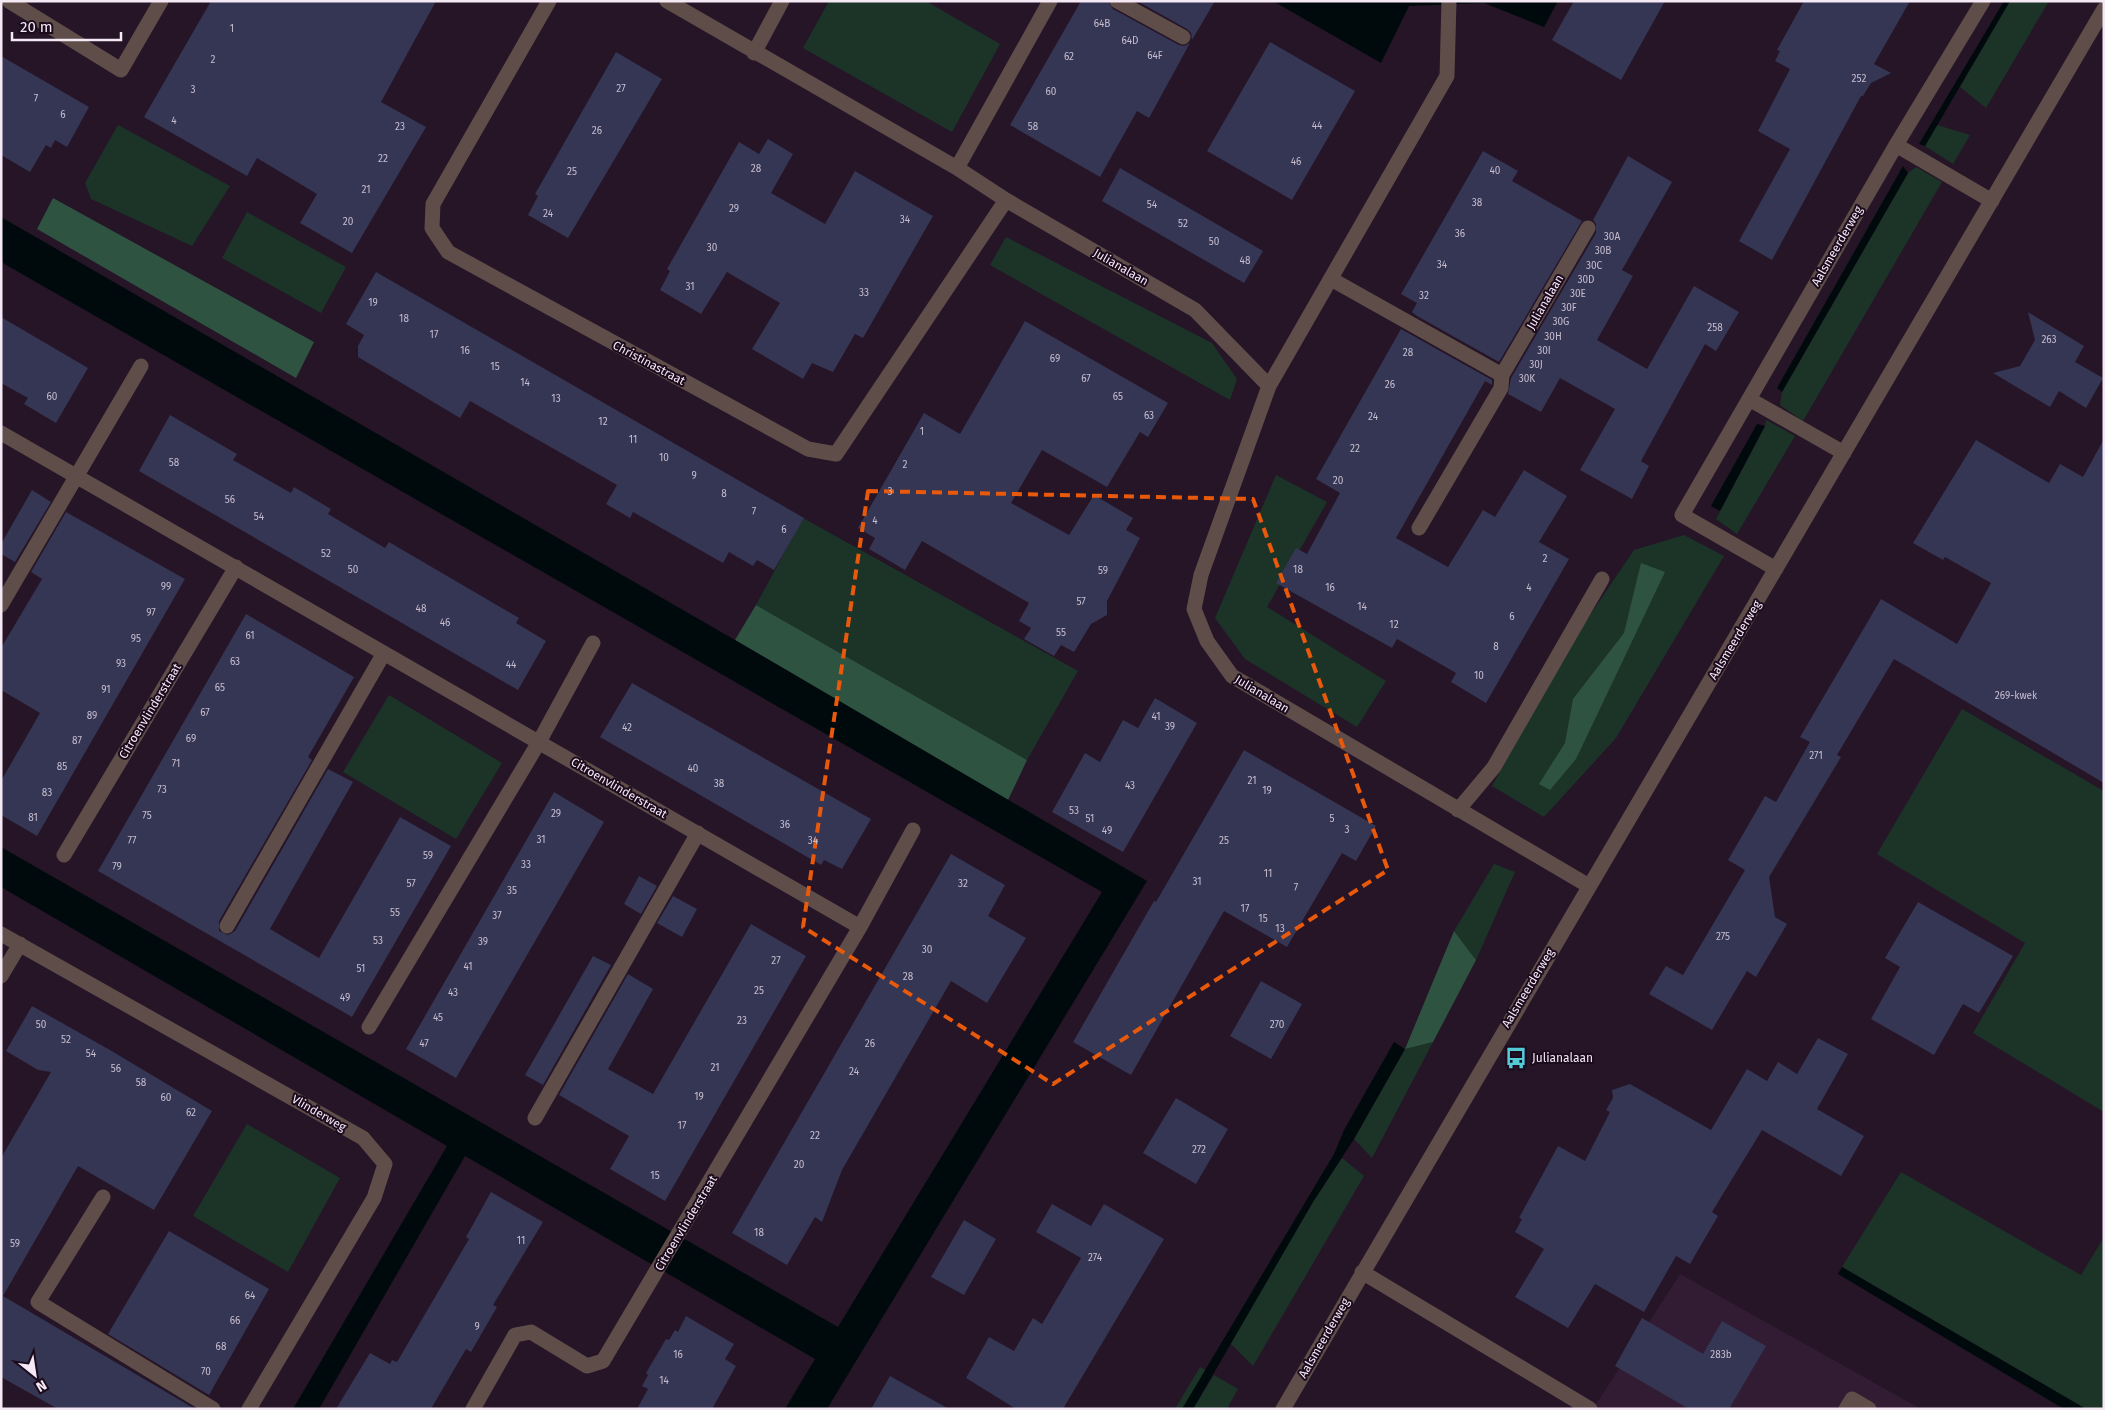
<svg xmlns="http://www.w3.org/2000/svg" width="2105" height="1410" viewBox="0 0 2105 1410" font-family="'Fira Sans',sans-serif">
  <rect width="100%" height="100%" fill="#251527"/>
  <path fill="#311c33" d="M1680,1274L1921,1409H1593Z"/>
  <path fill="#1c3428" d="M829,1H926L1000,44L952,132L803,48Z
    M2010,1H2049L1986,108L1960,87Z
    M118,125L230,186L192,246L91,199L85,183Z
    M1937,125L1970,135L1953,164L1925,146Z
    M1916,167L1942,182L1803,421L1780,405L1782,392L1908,173Z
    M247,212L346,267L321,313L222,258Z
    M1006,237L1212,343L1237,379L1230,400L990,265Z
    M1766,420L1795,436L1737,534L1716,519L1765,426Z
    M1276,475L1327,502L1267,607L1386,681L1357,727L1245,659L1215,618Z
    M803,518L1078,671L1027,760L756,605Z
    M1684,535L1724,556L1616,738L1544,817L1492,786L1580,630L1634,550Z
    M389,695L502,763L456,839L343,772Z
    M1962,709L2104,791V1112L1973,1033L2025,943L1877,854Z
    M1494,864L1515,872L1476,960L1454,931Z
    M1433,1042L1372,1158L1354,1139L1405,1049Z
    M247,1124L340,1178L288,1272L193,1216Z
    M1342,1158L1364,1176L1253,1366L1230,1343L1313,1202Z
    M1901,1172L2081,1275L2104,1237V1409H2086L1842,1267Z
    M1200,1367L1206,1370L1182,1409H1175Z
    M1214,1375L1238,1389L1227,1409H1193Z"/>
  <path fill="#2e5441" d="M53,198L314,342L296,378L37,229Z
    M1641,563L1665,572L1576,759L1550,790L1539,784L1565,743L1573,699L1624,633Z
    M756,605L1027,760L1008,800L735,640Z
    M1454,931L1476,960L1433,1042L1405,1049Z"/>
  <path fill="#000a0c" d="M1273,1H1558L1544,27L1484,3L1409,6L1381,63Z
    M2004,1H2010L1925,146L1919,144Z
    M1903,166L1908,173L1782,392L1777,388Z
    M1,217L735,640L1147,881L827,1409H785L815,1359L465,1156L319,1409H293L447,1146L1,887V847L838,1327L1102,892L1,262Z
    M1757,424L1765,426L1720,511L1711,506Z
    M1394,1042L1405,1049L1354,1139L1313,1202L1193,1409H1182L1334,1154L1344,1130Z
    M1842,1267L2086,1409H2064L1838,1274Z"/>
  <path fill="#353554" d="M211,1H436L381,102L426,127L352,253L300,223L317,194L257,158L247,176L144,117Z
    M1081,1H1108L1113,9L1179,45L1184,46L1190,43L1149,118L1137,111L1100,177L1010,125Z
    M1137,1H1215L1192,40L1191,33L1187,29Z
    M1574,1H1665L1621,80L1552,40Z
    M1804,1H1910L1874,64L1891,73L1871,83L1863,96H1861L1772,260L1739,241L1790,149L1758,131L1790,69L1775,61L1780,51L1777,50Z
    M1270,42L1355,91L1292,200L1207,151Z
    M616,52L662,79L568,238L528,215L538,196L535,194Z
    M1,56L89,107L67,147L55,140L51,148L46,145L30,172L1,155Z
    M768,139L793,154L771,193L825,224L855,171L933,216L863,338L855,334L833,372L812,363L803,379L752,349L780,303L727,272L701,314L660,290L670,271L667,269L739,142L759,154Z
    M1483,151L1518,171L1512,181L1582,221L1499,362L1417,316L1412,312L1417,303L1401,294Z
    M1628,156L1672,182L1622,270L1633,276L1597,340L1647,369L1694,286L1739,312L1716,351L1705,344L1641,461L1649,466L1632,499L1580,470L1615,409L1560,378L1541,412L1508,394L1511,378L1596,233V224L1593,220Z
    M1120,168L1263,251L1244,283L1102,201Z
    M376,272L804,518L774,570L757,560L753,566L729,552L723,563L633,512L630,518L606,504L617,485L470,401L460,418L358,357V346L364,335L346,324Z
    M2028,312L2084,346L2075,362L2103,378L2086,408L2059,391L2050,407L1993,373L2020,366L2035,340Z
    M1,317L88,368L56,423L24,404L28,398L1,383Z
    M1025,321L1168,403L1148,437L1140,432L1107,487L1042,450L1011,503L1069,535L1094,495L1133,518L1126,530L1140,538L1107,601V615L1091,624L1074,652L1061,645L1054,656L1024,639L1031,628L1019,621L1029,603L922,541L905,570L869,549L875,538L858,528L924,413L960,434Z
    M1401,329L1492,380V385L1485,381L1396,538L1448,567L1483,510L1495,517L1524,470L1567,496L1539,542L1569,559L1486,703L1451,682L1456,673L1397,639L1392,648L1276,583L1296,548L1307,554L1340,493L1316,479Z
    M170,415L237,454L233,460L291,493L294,487L331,509L328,514L385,548L389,542L519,618L516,623L546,641L518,690L139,471Z
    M2104,439V783L1894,659L1837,755L1841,757L1769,877L1775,917L1787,924L1756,977L1747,971L1712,1030L1649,994L1666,966L1683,975L1745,870L1728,860L1765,796L1776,802L1810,742L1800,737L1881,599L1957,644L1961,637L1991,583L1945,557L1943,560L1913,543L1976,440L2049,483L2060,464L2083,477Z
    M32,490L51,502L15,562L1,554V544Z
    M66,512L185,579L37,836L1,815V781L40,713L1,690V648L42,579L31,572Z
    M246,614L354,677L308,757L312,760L219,921V931L228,935L235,931L328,769L353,782L270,929L319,958L400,817L451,846L352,1017L98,871Z
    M632,683L871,819L842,869L824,860L821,865L600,737Z
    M1155,698L1197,723L1123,852L1052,812L1085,753L1100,762L1123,720L1138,728Z
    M1244,750L1376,826L1356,861L1342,853L1287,947L1224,911L1131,1075L1073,1042L1154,901L1156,902Z
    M554,792L604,822L456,1078L406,1049Z
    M951,854L1005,885L988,916L1026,938L987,1003L951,981L842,1170L822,1222L815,1217L787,1265L732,1233Z
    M639,876L657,886L641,914L624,904Z
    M673,896L697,909L682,937L657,923Z
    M1918,902L2013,956L1979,1013L1963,1004L1934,1055L1871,1019L1900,967L1885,958Z
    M751,924L806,956L665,1201L610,1169L629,1136L559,1095L628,974L653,989L608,1069L653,1094Z
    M593,956L611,965L543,1085L525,1075Z
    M1261,981L1302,1004L1271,1059L1230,1036Z
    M32,1006L110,1050L212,1111L154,1210L78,1166L3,1296L195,1409H58L1,1377V1158L51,1072L38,1070L6,1051Z
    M1818,1038L1848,1054L1817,1109L1864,1136L1841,1176L1762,1130L1712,1212L1718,1216L1690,1264L1676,1256L1644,1312L1595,1284L1568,1328L1515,1297L1544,1249L1515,1232L1522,1219L1519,1218L1558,1146L1585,1161L1610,1112L1606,1110L1613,1098L1612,1090L1630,1084L1711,1130L1747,1069L1767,1081L1778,1062L1797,1074Z
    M1176,1098L1228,1129L1196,1184L1143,1153Z
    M491,1192L543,1222L493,1305L497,1307L471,1352L466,1349L431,1409H336L370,1353L390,1364L392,1360L397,1362L469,1239L466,1237Z
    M1052,1204L1091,1226L1104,1204L1164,1239L1063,1409H1016L966,1378L989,1337L1014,1351L1033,1318L1042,1324L1081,1258L1036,1232Z
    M964,1220L996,1239L964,1295L931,1277Z
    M169,1231L269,1289L209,1395L108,1334Z
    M686,1316L734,1344L725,1359L736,1366L712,1409H637L648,1389L642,1386L648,1375L646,1373L666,1339L669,1340L675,1330L678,1332Z
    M1642,1318L1703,1354L1722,1321L1766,1346L1729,1409H1689L1615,1366Z
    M890,1376L949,1409H871Z"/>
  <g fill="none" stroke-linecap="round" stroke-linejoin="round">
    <path stroke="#5f4d49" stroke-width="15" d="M9,1L121,70L161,1
      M549,1L433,204L432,228L448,252L808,449L836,454L1006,200
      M667,1L957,168L1006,200L1195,310L1269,386
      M1117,1L1183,37
      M1449,1L1447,76L1269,386L1201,575L1194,609L1207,641L1232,676L1589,886
      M754,53L782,1
      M1896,145L1992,201
      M957,168L1050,1
      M1331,279L1502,375L1588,228
      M1749,399L1844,453
      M1,433L860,927
      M1419,528L1501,388L1502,375
      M1776,569L1682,515L1896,145L1983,1
      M1,605L141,366
      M1458,810L1494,767L1602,579
      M64,855L236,567
      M227,926L384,653
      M1,934L363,1138L385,1164L374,1198L249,1409
      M1,976L20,944
      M369,1027L539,742L593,643
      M535,1118L698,833
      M103,1197L38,1302L213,1409
      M1362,1272L1590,1409
      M473,1409L515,1335L531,1332L587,1366L603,1361L860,927L913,830
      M1283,1409L2104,9
      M1846,1409L1852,1399L1869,1409"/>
  </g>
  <path fill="none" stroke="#e8590c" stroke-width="4" stroke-dasharray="10 6" stroke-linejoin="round" d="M868,491L1253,499L1388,870L1053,1084L803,927Z"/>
  <defs>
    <g id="bus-bare" transform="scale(1.725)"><path d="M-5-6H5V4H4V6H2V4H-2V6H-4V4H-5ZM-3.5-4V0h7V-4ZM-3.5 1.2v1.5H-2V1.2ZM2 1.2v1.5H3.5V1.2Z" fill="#52cbd7" stroke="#1b0b1d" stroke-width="2.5" paint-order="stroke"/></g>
  </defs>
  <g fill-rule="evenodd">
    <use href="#bus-bare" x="1516" y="1058"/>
  </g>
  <g text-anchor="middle" stroke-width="4" stroke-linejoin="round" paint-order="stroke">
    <g font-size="10" fill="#c5bcce">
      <text x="1102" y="27">64B</text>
      <text x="232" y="32">1</text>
      <text x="1130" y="44">64D</text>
      <text x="1155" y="59">64F</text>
      <text x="1069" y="60">62</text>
      <text x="213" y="63">2</text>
      <text x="1859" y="82">252</text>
      <text x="621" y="92">27</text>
      <text x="193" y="93">3</text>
      <text x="1051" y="95">60</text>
      <text x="36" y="102">7</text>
      <text x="63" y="118">6</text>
      <text x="174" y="124">4</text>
      <text x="1317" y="129">44</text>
      <text x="400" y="130">23</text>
      <text x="1033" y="130">58</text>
      <text x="597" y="134">26</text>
      <text x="383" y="162">22</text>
      <text x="1296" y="165">46</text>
      <text x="756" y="172">28</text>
      <text x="1495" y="174">40</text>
      <text x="572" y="175">25</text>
      <text x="366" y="193">21</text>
      <text x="1477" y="206">38</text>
      <text x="1152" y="208">54</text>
      <text x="734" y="212">29</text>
      <text x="548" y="217">24</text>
      <text x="905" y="223">34</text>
      <text x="348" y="225">20</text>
      <text x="1183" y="227">52</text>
      <text x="1460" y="237">36</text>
      <text x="1612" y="240">30A</text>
      <text x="1214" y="245">50</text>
      <text x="712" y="251">30</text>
      <text x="1603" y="254">30B</text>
      <text x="1245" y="264">48</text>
      <text x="1442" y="268">34</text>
      <text x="1594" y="269">30C</text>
      <text x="1586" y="283">30D</text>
      <text x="690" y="290">31</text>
      <text x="864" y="296">33</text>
      <text x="1578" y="297">30E</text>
      <text x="1424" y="299">32</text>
      <text x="373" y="306">19</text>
      <text x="1569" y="311">30F</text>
      <text x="404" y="322">18</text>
      <text x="1561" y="325">30G</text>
      <text x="1715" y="331">258</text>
      <text x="434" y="338">17</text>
      <text x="1553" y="340">30H</text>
      <text x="2049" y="343">263</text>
      <text x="465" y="354">16</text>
      <text x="1544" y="354">30I</text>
      <text x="1408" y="356">28</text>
      <text x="1055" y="362">69</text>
      <text x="1536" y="368">30J</text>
      <text x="495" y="370">15</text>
      <text x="1086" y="382">67</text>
      <text x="1527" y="382">30K</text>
      <text x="525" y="386">14</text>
      <text x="1390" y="388">26</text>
      <text x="52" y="400">60</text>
      <text x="1118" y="400">65</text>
      <text x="556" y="402">13</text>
      <text x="1149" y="419">63</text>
      <text x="1373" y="420">24</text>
      <text x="603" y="425">12</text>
      <text x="922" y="435">1</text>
      <text x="633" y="443">11</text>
      <text x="1355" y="452">22</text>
      <text x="664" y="461">10</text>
      <text x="174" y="466">58</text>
      <text x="905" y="468">2</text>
      <text x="694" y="479">9</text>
      <text x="1338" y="484">20</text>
      <text x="890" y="495">3</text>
      <text x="724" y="497">8</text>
      <text x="230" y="503">56</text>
      <text x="754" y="515">7</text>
      <text x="259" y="520">54</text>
      <text x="875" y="524">4</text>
      <text x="784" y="533">6</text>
      <text x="326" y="557">52</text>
      <text x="1545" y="562">2</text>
      <text x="353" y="573">50</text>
      <text x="1298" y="573">18</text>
      <text x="1103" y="574">59</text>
      <text x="166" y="590">99</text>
      <text x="1330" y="591">16</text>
      <text x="1529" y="591">4</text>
      <text x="1081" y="605">57</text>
      <text x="1362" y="610">14</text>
      <text x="421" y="612">48</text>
      <text x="151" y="616">97</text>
      <text x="1512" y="620">6</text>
      <text x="445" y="626">46</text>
      <text x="1394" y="628">12</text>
      <text x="1061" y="636">55</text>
      <text x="250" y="639">61</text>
      <text x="136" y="642">95</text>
      <text x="1496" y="650">8</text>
      <text x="235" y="665">63</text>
      <text x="121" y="667">93</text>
      <text x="511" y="668">44</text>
      <text x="1479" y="679">10</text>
      <text x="220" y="691">65</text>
      <text x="106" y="693">91</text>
      <text x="2016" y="699">269-kwek</text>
      <text x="205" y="716">67</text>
      <text x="92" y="719">89</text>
      <text x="1156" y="720">41</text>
      <text x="1170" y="730">39</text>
      <text x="627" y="731">42</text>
      <text x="191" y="742">69</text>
      <text x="77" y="744">87</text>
      <text x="1816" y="759">271</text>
      <text x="176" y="767">71</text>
      <text x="62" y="770">85</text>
      <text x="693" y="772">40</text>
      <text x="1252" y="784">21</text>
      <text x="719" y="787">38</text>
      <text x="1130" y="789">43</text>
      <text x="162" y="793">73</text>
      <text x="1267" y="794">19</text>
      <text x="47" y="796">83</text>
      <text x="1074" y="814">53</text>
      <text x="556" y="817">29</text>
      <text x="147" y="819">75</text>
      <text x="33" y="821">81</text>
      <text x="1090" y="822">51</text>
      <text x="1332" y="822">5</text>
      <text x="785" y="828">36</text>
      <text x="1347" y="833">3</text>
      <text x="1107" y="834">49</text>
      <text x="541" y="843">31</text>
      <text x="132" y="844">77</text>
      <text x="813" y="844">34</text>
      <text x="1224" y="844">25</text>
      <text x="428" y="859">59</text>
      <text x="526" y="868">33</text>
      <text x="117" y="870">79</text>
      <text x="1268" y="877">11</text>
      <text x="1197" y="885">31</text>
      <text x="411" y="887">57</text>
      <text x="963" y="887">32</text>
      <text x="1296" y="891">7</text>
      <text x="512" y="894">35</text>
      <text x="1245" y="912">17</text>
      <text x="395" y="916">55</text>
      <text x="497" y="919">37</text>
      <text x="1263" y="922">15</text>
      <text x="1280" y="932">13</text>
      <text x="1723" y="940">275</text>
      <text x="378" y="944">53</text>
      <text x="483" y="945">39</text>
      <text x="927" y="953">30</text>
      <text x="776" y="964">27</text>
      <text x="468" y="970">41</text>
      <text x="361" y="972">51</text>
      <text x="908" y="980">28</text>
      <text x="759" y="994">25</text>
      <text x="453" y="996">43</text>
      <text x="345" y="1001">49</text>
      <text x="438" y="1021">45</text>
      <text x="742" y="1024">23</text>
      <text x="41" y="1028">50</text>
      <text x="1277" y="1028">270</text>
      <text x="66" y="1043">52</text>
      <text x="424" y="1047">47</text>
      <text x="870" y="1047">26</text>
      <text x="91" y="1057">54</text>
      <text x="715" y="1071">21</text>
      <text x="116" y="1072">56</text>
      <text x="854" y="1075">24</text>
      <text x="141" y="1086">58</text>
      <text x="699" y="1100">19</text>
      <text x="166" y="1101">60</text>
      <text x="191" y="1116">62</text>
      <text x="682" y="1129">17</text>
      <text x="815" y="1139">22</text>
      <text x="1199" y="1153">272</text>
      <text x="799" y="1168">20</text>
      <text x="655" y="1179">15</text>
      <text x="759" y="1236">18</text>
      <text x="521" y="1244">11</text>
      <text x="15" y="1247">59</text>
      <text x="1095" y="1261">274</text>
      <text x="250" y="1299">64</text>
      <text x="235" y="1324">66</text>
      <text x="477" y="1330">9</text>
      <text x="221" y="1350">68</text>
      <text x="678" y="1358">16</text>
      <text x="1721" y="1358">283b</text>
      <text x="206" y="1375">70</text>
      <text x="664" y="1384">14</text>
    </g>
    <g font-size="12" fill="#f5e9f6" stroke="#1b0b1d">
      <text transform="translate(1837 246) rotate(-60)" y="4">Aalsmeerderweg</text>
      <text transform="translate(1121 267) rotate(30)" y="4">Julianalaan</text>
      <text transform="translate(1545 302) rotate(-60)" y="4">Julianalaan</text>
      <text transform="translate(649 363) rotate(28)" y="4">Christinastraat</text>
      <text transform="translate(1735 640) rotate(-59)" y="4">Aalsmeerderweg</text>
      <text transform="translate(1262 694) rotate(31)" y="4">Julianalaan</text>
      <text transform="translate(150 711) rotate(-59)" y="4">Citroenvlinderstraat</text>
      <text transform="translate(619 788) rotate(30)" y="4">Citroenvlinderstraat</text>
      <text transform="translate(1528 988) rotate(-59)" y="4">Aalsmeerderweg</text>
      <text transform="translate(319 1113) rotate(30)" y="4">Vlinderweg</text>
      <text transform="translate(686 1223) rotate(-59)" y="4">Citroenvlinderstraat</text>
      <text transform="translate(1324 1338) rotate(-60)" y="4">Aalsmeerderweg</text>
    </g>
    <g font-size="12" fill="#f5e9f6" stroke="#1b0b1d" text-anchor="start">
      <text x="1532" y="1062">Julianalaan</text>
    </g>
  </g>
  <rect width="2105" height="1410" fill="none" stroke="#f5e9f6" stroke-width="5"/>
  <g transform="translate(35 1375) rotate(150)" stroke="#1b0b1d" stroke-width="4" paint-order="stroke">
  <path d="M0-4L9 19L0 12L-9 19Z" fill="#f5e9f6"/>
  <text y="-8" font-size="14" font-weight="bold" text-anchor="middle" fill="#f5e9f6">N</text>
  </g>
  <path d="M12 32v8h109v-8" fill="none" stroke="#f5e9f6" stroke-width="2.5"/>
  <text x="20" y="32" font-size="15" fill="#f5e9f6" stroke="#1b0b1d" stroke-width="4" paint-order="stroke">20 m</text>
</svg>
